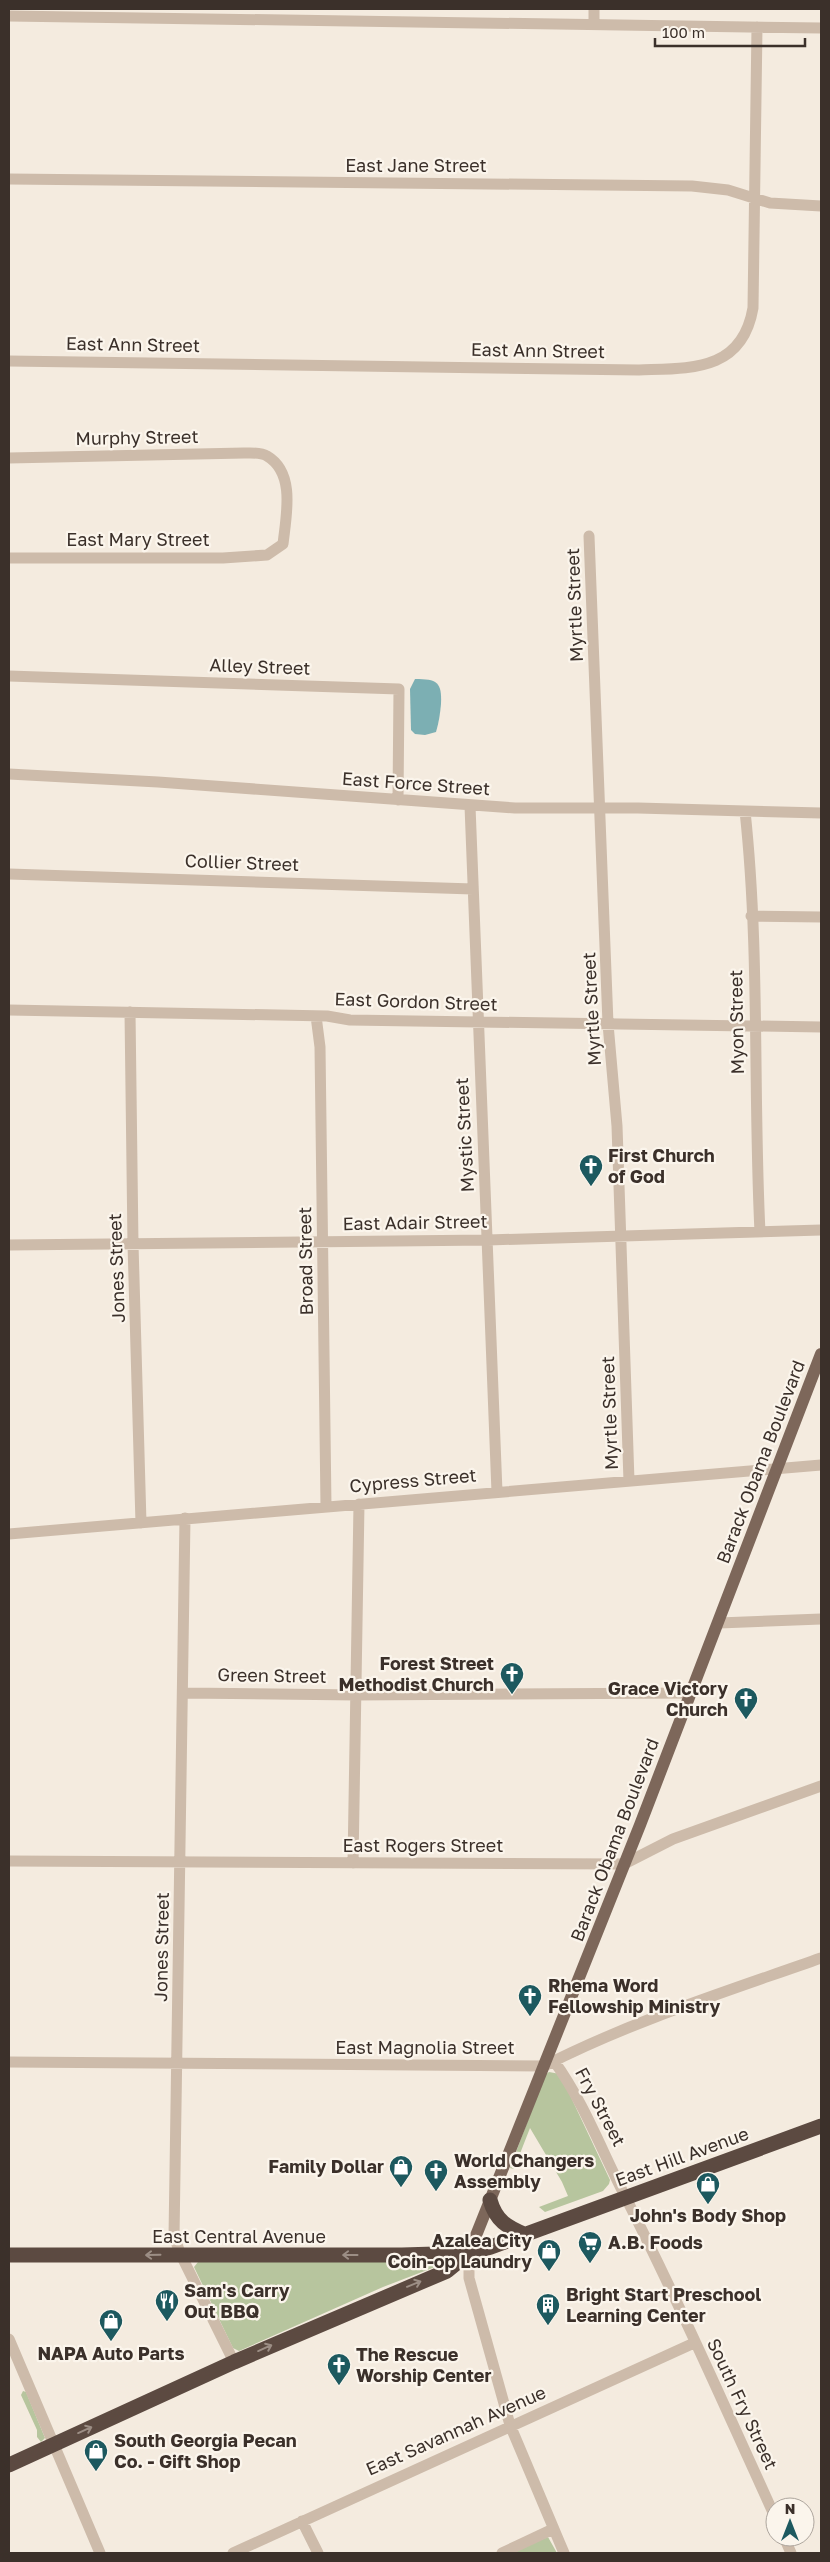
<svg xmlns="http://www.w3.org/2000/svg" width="830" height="2562" viewBox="0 0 830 2562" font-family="'Golos Text',sans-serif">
  <rect width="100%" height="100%" fill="#f4ebdf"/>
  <path fill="#b7c59e" d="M549,2072L560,2074L610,2180L609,2184L603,2191L545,2212L539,2207L568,2196L562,2182L530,2128L514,2169L510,2168L545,2075Z
    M448,2257V2262L383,2287L239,2351L233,2348L194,2267L198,2262Z
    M23,2391L26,2392L45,2438L41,2442L37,2437V2430L21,2395Z
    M548,2537L557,2553H510Z"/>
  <path fill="#7cafb3" d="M415,679C437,679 442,682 441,704C440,714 439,722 436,732L425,735L415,734L411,730L410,689Z"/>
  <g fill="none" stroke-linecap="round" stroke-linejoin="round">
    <path stroke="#cdbbaa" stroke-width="11" d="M9,16L821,28
      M594,24V9
      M9,179L692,186L728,190L770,203L821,206
      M9,361L639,370C690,368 742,372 753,308L757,27
      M9,458L244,453C251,453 261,452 267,456C296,473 286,516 283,544L267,555L223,558H9
      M589,536L608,1024L617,1126L629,1481
      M9,676L399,689L398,800
      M9,774L158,782L515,808H638L821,813
      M470,806L497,1492
      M745,811C760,951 753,1092 760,1232
      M9,874L473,889
      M751,916L821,917
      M9,1010L327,1016L350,1020L821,1027
      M130,1012L133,1244L141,1523
      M316,1016L320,1047L326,1506
      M9,1245L488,1240L821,1230
      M185,1518L174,2237L181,2255L234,2362
      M9,1534L821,1465
      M719,1623L821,1619
      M183,1693L356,1695L691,1693
      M9,1861L624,1864L673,1839L821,1786
      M353,1863L359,1504
      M554,2061C585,2104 602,2152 626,2198C679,2303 727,2411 775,2517
      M9,2062L544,2066C632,2021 728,1991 821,1958
      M469,2253V2278L510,2425L564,2553
      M9,2339L100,2553
      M302,2521L318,2553
      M784,2537L791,2553
      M233,2553L694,2343
      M502,2553L553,2529"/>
    <path stroke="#7d675a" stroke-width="12" d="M469,2253L640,1825L821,1354"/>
    <path stroke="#5c4a41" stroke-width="15" d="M490,2200C496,2221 507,2227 526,2235
      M9,2255H402L469,2253
      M9,2465L234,2362L447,2271L469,2253L491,2247L821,2126"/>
  </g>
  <defs><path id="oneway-shaft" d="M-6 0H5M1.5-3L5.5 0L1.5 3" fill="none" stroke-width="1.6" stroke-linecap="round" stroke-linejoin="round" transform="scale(1.25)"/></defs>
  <g stroke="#9c8e85">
    <use href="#oneway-shaft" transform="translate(153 2255) rotate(179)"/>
    <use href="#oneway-shaft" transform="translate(350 2255) rotate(-180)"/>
    <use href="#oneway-shaft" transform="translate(414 2284) rotate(-22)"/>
    <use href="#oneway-shaft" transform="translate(265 2348) rotate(-24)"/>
    <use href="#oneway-shaft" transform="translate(85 2430) rotate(-24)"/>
  </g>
  <defs>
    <g id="church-pin" transform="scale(1.25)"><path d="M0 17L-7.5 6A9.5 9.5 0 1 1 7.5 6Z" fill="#1d595f" stroke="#fbf5ec"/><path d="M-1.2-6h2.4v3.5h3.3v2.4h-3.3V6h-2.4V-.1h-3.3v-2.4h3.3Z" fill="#fff"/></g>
    <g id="shop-pin" transform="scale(1.25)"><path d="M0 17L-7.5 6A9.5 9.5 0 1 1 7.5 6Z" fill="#1d595f" stroke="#fbf5ec"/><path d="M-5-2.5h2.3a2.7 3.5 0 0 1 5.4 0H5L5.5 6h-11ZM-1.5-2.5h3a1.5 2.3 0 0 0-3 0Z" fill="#fff"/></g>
    <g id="supermarket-pin" transform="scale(1.25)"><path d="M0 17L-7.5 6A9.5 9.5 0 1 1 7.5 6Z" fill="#1d595f" stroke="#fbf5ec"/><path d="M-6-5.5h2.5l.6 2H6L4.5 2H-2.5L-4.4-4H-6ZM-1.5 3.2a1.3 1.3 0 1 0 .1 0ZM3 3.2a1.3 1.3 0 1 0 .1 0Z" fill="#fff"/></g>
    <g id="restaurant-pin" transform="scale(1.25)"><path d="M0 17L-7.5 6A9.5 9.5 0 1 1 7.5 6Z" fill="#1d595f" stroke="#fbf5ec"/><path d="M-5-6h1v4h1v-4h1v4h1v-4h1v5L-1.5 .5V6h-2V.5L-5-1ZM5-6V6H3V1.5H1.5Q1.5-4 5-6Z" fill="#fff"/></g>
    <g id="building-pin" transform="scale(1.25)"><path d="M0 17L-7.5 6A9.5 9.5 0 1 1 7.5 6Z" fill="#1d595f" stroke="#fbf5ec"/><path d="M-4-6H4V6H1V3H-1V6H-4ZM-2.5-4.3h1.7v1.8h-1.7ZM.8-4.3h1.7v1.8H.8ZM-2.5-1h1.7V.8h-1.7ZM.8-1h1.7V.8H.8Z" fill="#fff"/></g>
  </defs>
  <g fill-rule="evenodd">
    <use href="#church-pin" x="591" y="1166"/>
    <use href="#church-pin" x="512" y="1674"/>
    <use href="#church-pin" x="746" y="1699"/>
    <use href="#church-pin" x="530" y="1996"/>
    <use href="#shop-pin" x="401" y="2167"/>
    <use href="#church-pin" x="436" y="2171"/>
    <use href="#shop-pin" x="708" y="2184"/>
    <use href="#supermarket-pin" x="590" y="2243"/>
    <use href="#shop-pin" x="549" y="2251"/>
    <use href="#restaurant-pin" x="167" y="2301"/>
    <use href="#building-pin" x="548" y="2305"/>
    <use href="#shop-pin" x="111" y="2321"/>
    <use href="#church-pin" x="339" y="2365"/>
    <use href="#shop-pin" x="96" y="2451"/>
  </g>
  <g text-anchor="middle" stroke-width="4.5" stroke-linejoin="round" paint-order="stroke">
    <g font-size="18" fill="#3b302a" stroke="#fbf5ec">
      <text x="416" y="172">East Jane Street</text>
      <text transform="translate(133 345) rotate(1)" y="6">East Ann Street</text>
      <text transform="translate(538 351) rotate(1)" y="6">East Ann Street</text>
      <text transform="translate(137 438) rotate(-1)" y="6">Murphy Street</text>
      <text x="138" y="546">East Mary Street</text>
      <text transform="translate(575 605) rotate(-92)" y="6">Myrtle Street</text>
      <text transform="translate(260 667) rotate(2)" y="6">Alley Street</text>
      <text transform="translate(416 784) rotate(4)" y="6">East Force Street</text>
      <text transform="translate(242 863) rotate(2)" y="6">Collier Street</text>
      <text transform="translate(416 1002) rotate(2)" y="6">East Gordon Street</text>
      <text transform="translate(592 1009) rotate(-93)" y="6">Myrtle Street</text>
      <text transform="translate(737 1022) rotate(-91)" y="6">Myon Street</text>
      <text transform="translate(465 1135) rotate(-93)" y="6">Mystic Street</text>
      <text transform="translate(415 1223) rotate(-1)" y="6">East Adair Street</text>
      <text transform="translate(306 1261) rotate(-91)" y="6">Broad Street</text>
      <text transform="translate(117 1268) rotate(-92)" y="6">Jones Street</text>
      <text transform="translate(610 1413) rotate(-92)" y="6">Myrtle Street</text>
      <text transform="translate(761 1462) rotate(-69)" y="6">Barack Obama Boulevard</text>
      <text transform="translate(413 1481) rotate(-5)" y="6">Cypress Street</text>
      <text transform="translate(272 1676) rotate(1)" y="6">Green Street</text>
      <text transform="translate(615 1840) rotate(-69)" y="6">Barack Obama Boulevard</text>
      <text x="423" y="1852">East Rogers Street</text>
      <text transform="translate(162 1947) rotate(-89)" y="6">Jones Street</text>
      <text x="425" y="2054">East Magnolia Street</text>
      <text transform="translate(600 2107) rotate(62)" y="6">Fry Street</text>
      <text transform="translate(682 2157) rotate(-20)" y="6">East Hill Avenue</text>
      <text x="239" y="2243">East Central Avenue</text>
      <text transform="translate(742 2404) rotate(65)" y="6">South Fry Street</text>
      <text transform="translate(456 2431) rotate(-24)" y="6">East Savannah Avenue</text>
    </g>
    <g font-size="18" font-weight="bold" fill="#3b302a" stroke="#fbf5ec" text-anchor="start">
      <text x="608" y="1162">First Church<tspan x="608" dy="21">of God</tspan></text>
      <text x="494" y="1670" text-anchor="end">Forest Street<tspan x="494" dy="21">Methodist Church</tspan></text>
      <text x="728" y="1695" text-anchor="end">Grace Victory<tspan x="728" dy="21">Church</tspan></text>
      <text x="548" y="1992">Rhema Word<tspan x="548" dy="21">Fellowship Ministry</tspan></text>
      <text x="454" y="2167">World Changers<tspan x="454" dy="21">Assembly</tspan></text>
      <text x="384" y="2173" text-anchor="end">Family Dollar</text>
      <text x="708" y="2222" text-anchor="middle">John's Body Shop</text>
      <text x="532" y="2247" text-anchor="end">Azalea City<tspan x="532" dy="21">Coin-op Laundry</tspan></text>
      <text x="608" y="2249">A.B. Foods</text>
      <text x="184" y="2297">Sam's Carry<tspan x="184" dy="21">Out BBQ</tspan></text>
      <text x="566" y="2301">Bright Start Preschool<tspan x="566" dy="21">Learning Center</tspan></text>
      <text x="111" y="2360" text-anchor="middle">NAPA Auto Parts</text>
      <text x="356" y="2361">The Rescue<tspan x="356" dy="21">Worship Center</tspan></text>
      <text x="114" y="2447">South Georgia Pecan<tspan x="114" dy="21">Co. - Gift Shop</tspan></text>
    </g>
  </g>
  <rect width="830" height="2562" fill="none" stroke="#3b302a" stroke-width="20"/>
  <g transform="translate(790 2522)"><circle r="24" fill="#fbf5ec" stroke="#aea69e"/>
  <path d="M0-4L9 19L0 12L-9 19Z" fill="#1d595f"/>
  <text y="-8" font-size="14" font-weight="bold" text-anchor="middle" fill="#3b302a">N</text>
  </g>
  <path d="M655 38v8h150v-8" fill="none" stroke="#3b302a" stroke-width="2.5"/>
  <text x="662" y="38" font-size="15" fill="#3b302a" stroke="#fbf5ec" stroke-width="4" paint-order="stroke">100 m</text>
</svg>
